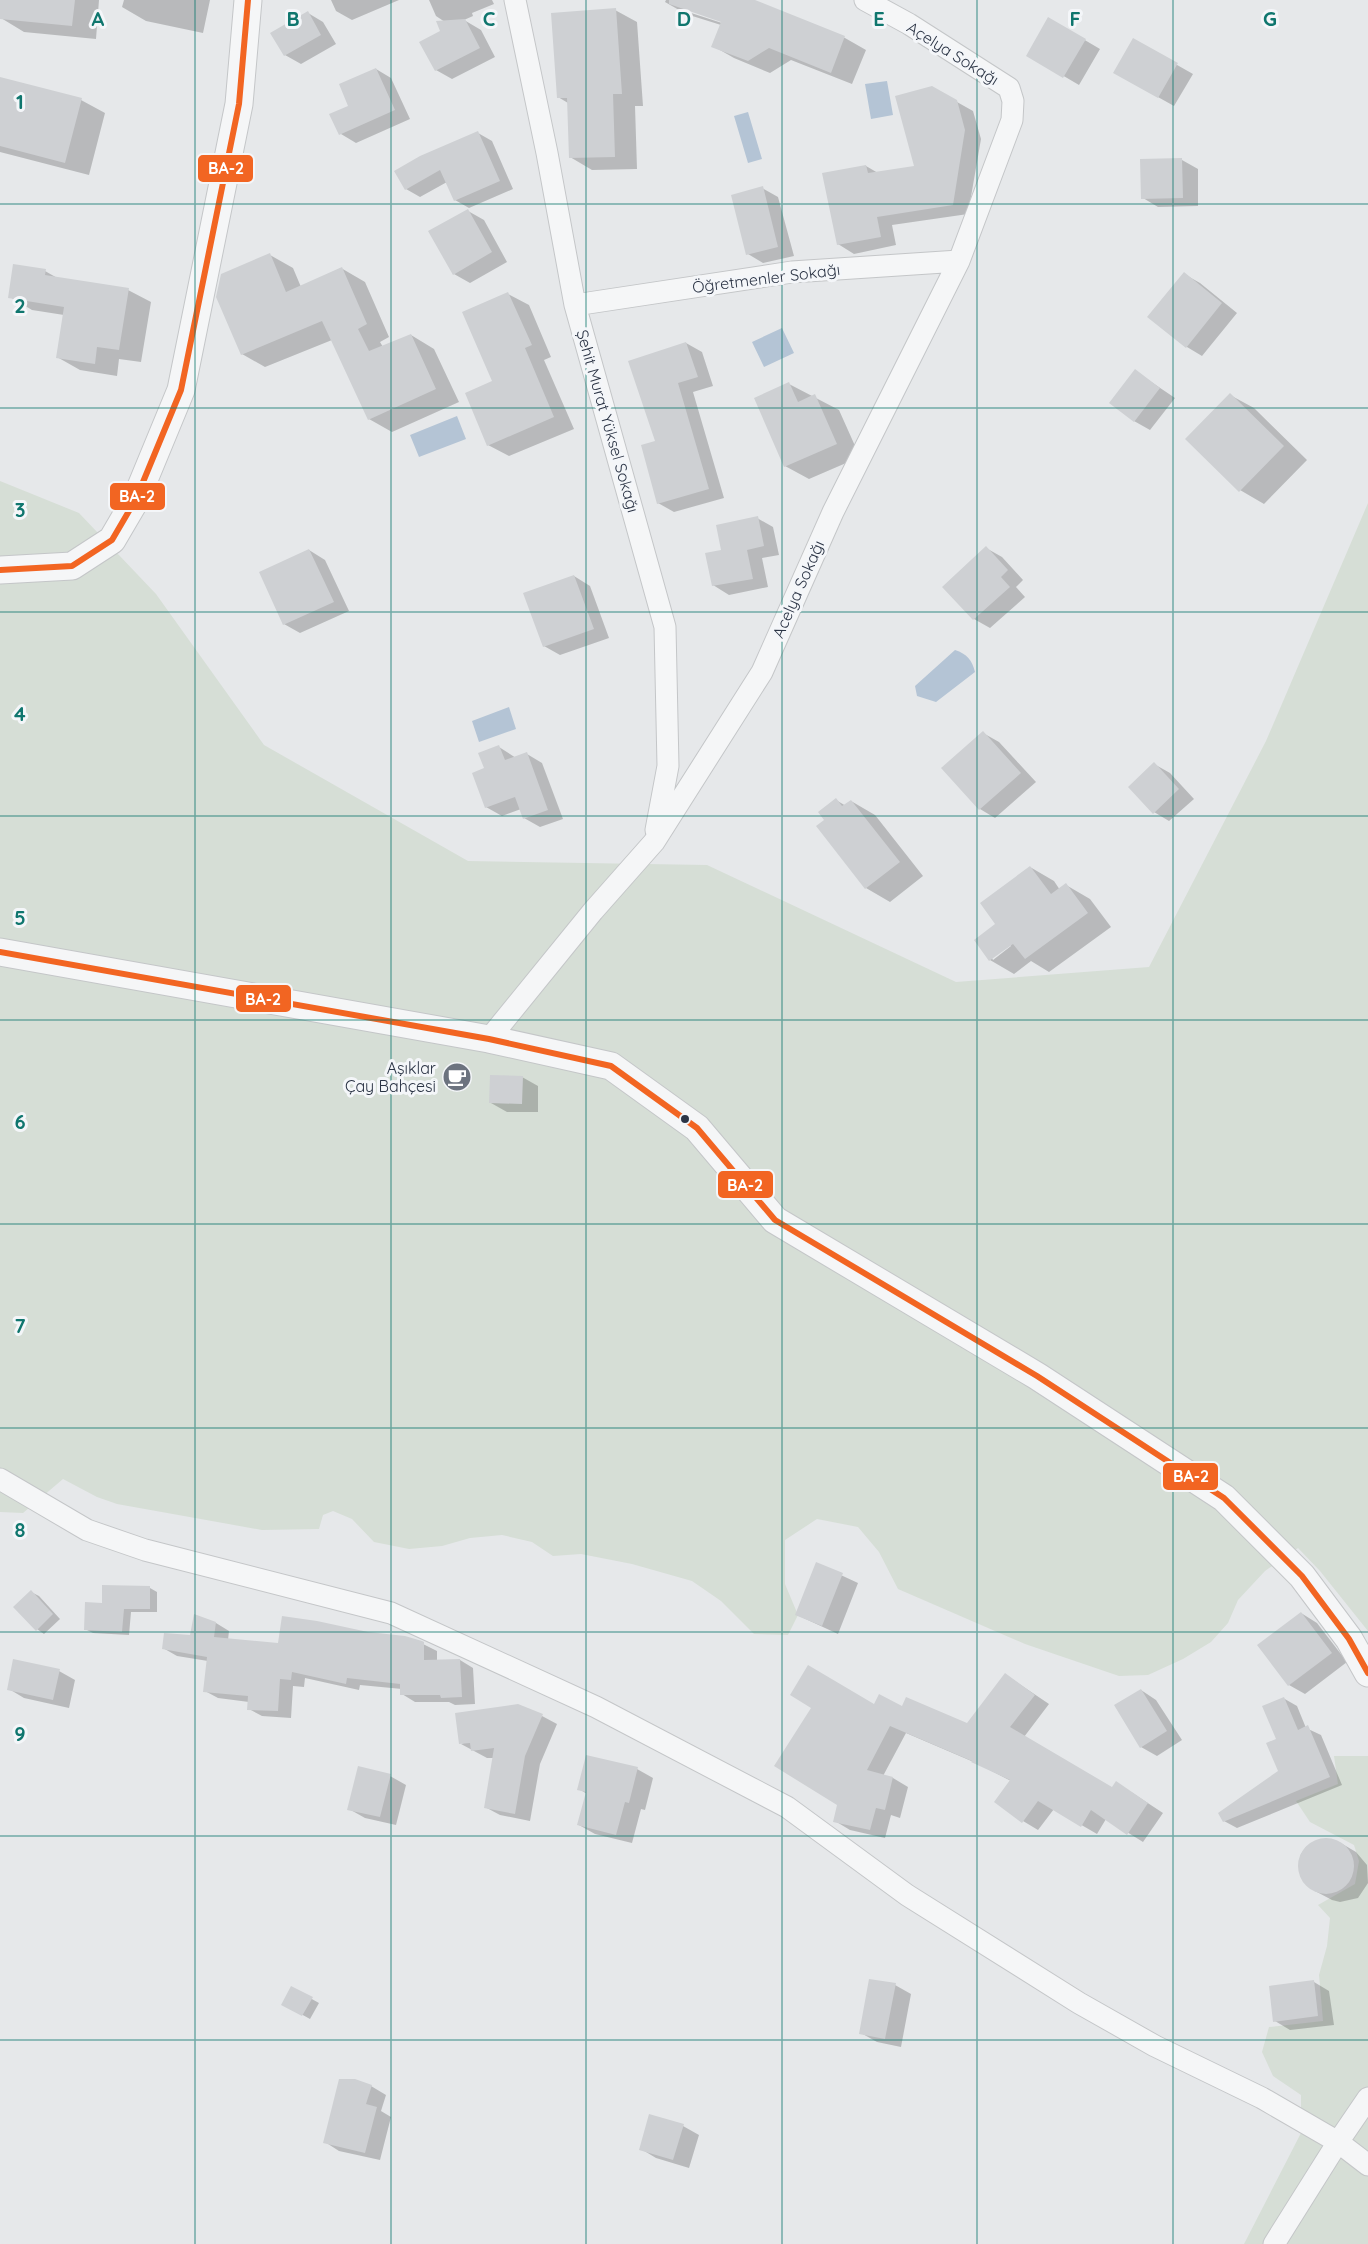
<svg xmlns="http://www.w3.org/2000/svg" width="1368" height="2244" viewBox="0 0 1368 2244" font-family="Quicksand,sans-serif">
  <rect width="100%" height="100%" fill="#e6e8ea"/>
  <path fill="#d6ded6" d="M0,481L79,513L156,594L264,745L468,861L707,865L956,982L1149,967L1266,741L1368,503V1631L1320,1571L1298,1548L1265,1571L1238,1600L1228,1623L1211,1642L1183,1659L1148,1675L1119,1676L1025,1644L898,1589L879,1552L858,1527L817,1519L785,1540V1584L798,1615L788,1635L754,1634L721,1601L692,1581L632,1564L581,1554L553,1556L532,1542L502,1535L470,1538L442,1546L409,1549L374,1542L352,1519L333,1511L323,1515L319,1529L262,1530L117,1504L97,1497L63,1479L23,1513L0,1512Z
    M1334,1756H1368V2244H1244L1301,2133V2095L1273,2076L1262,2052L1269,2027L1323,2021L1319,1975L1327,1946L1330,1918L1318,1905L1355,1884L1359,1861L1354,1845L1310,1822L1296,1801L1338,1784Z"/>
  <path fill="#b4c4d5" d="M887,81L893,115L871,119L865,84Z
    M748,112L762,159L748,163L734,116Z
    M782,328L794,353L764,367L752,342Z
    M457,416L466,439L419,457L410,435Z
    M955,650C967,654 972,660 975,672L936,702L917,696L915,686Z
    M509,707L516,729L479,742L472,721Z"/>
  <path fill="#0003" fill-rule="evenodd" d="M2,0H99L96,39L24,32L1,18Z
    M124,0H210L203,33L146,21L122,7Z
    M331,0H399L352,20L336,11Z
    M429,0H492L494,4L472,13L473,16L464,20L481,30L495,57L452,79L436,70L442,31L445,22L436,16Z
    M666,0H751L845,38L866,50L852,84L791,60L770,73L734,58L713,46L721,25L686,14L665,2ZM685,8L729,22L728,25L685,11Z
    M615,10L637,22L643,106H635L637,169L592,170L570,157L568,103L558,97Z
    M308,13L323,22L336,44L301,64L285,55Z
    M1049,19L1100,49L1079,85L1028,55Z
    M1133,40L1193,74L1174,106L1115,73Z
    M376,69L391,78L410,119L356,143L341,134L350,106Z
    M0,79L81,100L105,113L89,175L0,152Z
    M932,88L973,111L981,139L968,214L892,225L896,245L854,254L838,244L866,166L878,173L916,167Z
    M478,133L492,141L513,189L469,208L455,200L447,182L420,197L406,189Z
    M1182,160L1198,169V206L1158,207L1143,198Z
    M762,188L778,197L794,256L763,263L748,254Z
    M468,211L484,220L507,262L470,283L454,274Z
    M270,255L293,268L301,287L341,268L365,282L389,337L380,342L383,347L411,335L434,349L459,402L392,432L369,419L332,340L265,367L242,354Z
    M45,271L59,279L128,290L151,302L141,362L119,359L117,376L80,370L57,357L64,315L32,310L10,297Z
    M1184,274L1200,283L1237,313L1202,356L1187,347Z
    M508,294L529,305L551,357L544,360L574,429L509,456L488,445L494,382Z
    M686,343L702,352L713,386L693,392L724,498L674,512L658,503L656,442Z
    M1135,371L1175,398L1150,430L1134,421Z
    M789,384L839,410L860,457L809,479L785,466Z
    M1230,395L1254,408L1307,460L1264,504L1240,490Z
    M757,518L773,527L779,555L762,558L768,587L729,595L713,585L722,551Z
    M986,548L1002,557L1023,580L1016,587L1025,597L990,628L974,619L944,587Z
    M309,550L325,560L349,611L300,633L284,624L261,573Z
    M574,576L590,586L609,638L560,655L544,646Z
    M983,733L999,742L1036,782L995,818L980,809Z
    M499,747L516,758L527,754L542,763L563,819L540,827L524,818L521,809L502,816L486,807V769Z
    M1154,764L1170,773L1194,799L1169,821L1154,812Z
    M836,800L846,806L851,801L875,815L923,876L890,902L866,888L826,820Z
    M1030,867L1054,881L1060,890L1066,885L1090,899L1111,927L1049,972L1031,961L1014,974L990,960L976,940L997,924ZM1010,944L1011,946L993,960L992,958Z
    M522,1077L538,1086V1112H507L491,1103Z
    M817,1564L858,1583L838,1634L797,1615Z
    M150,1588L157,1592V1612H131L129,1635L93,1633L85,1629L104,1604Z
    M31,1592L39,1596L60,1619L44,1634L37,1629Z
    M1301,1613L1317,1623L1347,1662L1305,1694L1289,1685Z
    M216,1623L229,1631L228,1640L279,1645L423,1644L437,1651V1661L460,1660L473,1668L475,1704L455,1705L449,1702H415L402,1694V1689L360,1685L359,1690L305,1678L304,1687L293,1686L291,1718L262,1716L249,1709V1702L218,1698L205,1691L208,1661L177,1656L163,1648L192,1637Z
    M59,1671L75,1680L69,1708L24,1698L9,1689Z
    M1006,1675L1049,1704L1024,1737L1112,1789L1131,1792L1163,1813L1143,1842L1106,1819L1097,1834L1054,1809L1038,1830L1023,1821L1011,1781L976,1763L906,1733L883,1776L893,1778L908,1787L900,1818L891,1815L885,1838L850,1830L835,1821L875,1706L903,1708L968,1725Z
    M1141,1690L1156,1700L1182,1740L1157,1756L1141,1747Z
    M1283,1698L1297,1706L1306,1728L1321,1735L1342,1785L1237,1828L1224,1821L1280,1772Z
    M542,1716L557,1724L540,1764L530,1821L500,1815L485,1807L494,1758H487L461,1744Z
    M637,1769L653,1778L645,1810L641,1809L632,1843L595,1834L579,1825L587,1794L579,1789Z
    M390,1776L406,1785L396,1825L365,1818L349,1809Z
    M1322,1839L1339,1842L1356,1852L1367,1865L1368,1883L1358,1898L1340,1902L1332,1900L1315,1891L1302,1879L1299,1862L1301,1854L1306,1847Z
    M1314,1982L1329,1991L1334,2025L1290,2030L1275,2021Z
    M895,1985L911,1994L901,2047L877,2042L861,2033Z
    M292,1988L319,2003L310,2019L283,2004Z
    M371,2086L386,2095L381,2111L391,2117L380,2160L339,2151L325,2142Z
    M683,2126L699,2135L689,2168L656,2158L641,2149Z"/>
  <path fill="#ced0d3" d="M0,0H75L72,26L0,19Z
    M669,0H755L845,36L831,73L769,48L748,61L711,47L721,22L669,4Z
    M616,8L622,94H613L615,157L569,158L567,98H557L551,13Z
    M308,11L321,35L284,56L270,33Z
    M1048,17L1086,39L1063,78L1026,56Z
    M465,19L480,48L435,71L419,42L440,31L436,21Z
    M1133,38L1178,63L1158,98L1113,73Z
    M376,68L395,110L339,135L329,114L348,106L339,84Z
    M0,77L82,98L65,163L0,146Z
    M932,86L957,100L965,130L953,205L877,217L881,237L837,245L822,173L866,165L868,173L914,166L895,96Z
    M478,131L500,181L454,201L440,170L405,190L394,171L420,156Z
    M1182,158L1183,198L1141,199L1140,159Z
    M763,186L778,247L746,255L731,195Z
    M468,209L492,252L453,275L428,231Z
    M270,253L286,292L342,267L367,324L358,329L369,351L411,334L436,389L368,420L322,321L241,355L216,297L221,274Z
    M13,264L46,269L45,275L129,288L119,350L97,347L95,364L56,358L64,307L8,298Z
    M1184,272L1222,303L1186,348L1147,317Z
    M508,292L532,345L525,348L554,417L487,446L465,393L492,381L462,312Z
    M686,342L698,377L678,383L709,489L657,504L641,445L655,441L628,361Z
    M1135,369L1160,388L1134,422L1109,403Z
    M789,382L798,402L815,394L837,444L784,467L754,398Z
    M1230,393L1284,446L1239,492L1185,439Z
    M758,516L764,546L747,550L753,579L712,586L705,553L721,550L716,525Z
    M986,546L1008,570L1001,577L1010,587L973,620L942,587Z
    M309,549L334,602L283,625L259,572Z
    M574,575L594,629L543,647L523,593Z
    M983,731L1021,773L979,810L941,768Z
    M499,745L505,760L527,752L548,810L523,819L515,797L485,808L472,773L484,768L478,753Z
    M1154,762L1179,789L1153,814L1128,787Z
    M836,798L842,806L851,800L900,862L865,889L816,826L824,820L818,812Z
    M1030,866L1051,894L1066,883L1088,913L1025,959L1013,944L989,961L974,940L995,924L980,903Z
    M490,1075L523,1076L522,1104L489,1103Z
    M816,1562L843,1573L822,1626L795,1615Z
    M102,1585L150,1586V1609H124L122,1632L84,1630L85,1602L102,1603Z
    M31,1590L53,1614L36,1631L13,1607Z
    M1301,1612L1332,1653L1288,1686L1257,1645Z
    M194,1614L216,1622L214,1637L278,1643L282,1616L317,1621L368,1632L405,1636L422,1641L424,1642V1660L460,1659L462,1697L441,1698L440,1695H400V1684L347,1678L346,1684L292,1672L291,1680L280,1679L278,1711L247,1710L248,1696L203,1692L207,1657L162,1649L164,1633L190,1635Z
    M13,1659L60,1669L53,1700L7,1690Z
    M808,1665L874,1704L879,1694L902,1706L906,1697L967,1723L1005,1673L1035,1695L1010,1727L1112,1787L1116,1781L1148,1803L1127,1835L1091,1810L1081,1827L1038,1801L1022,1823L994,1802L1010,1780L971,1762L972,1761L890,1726L867,1770L893,1777L885,1810L876,1808L870,1830L833,1822L837,1805L774,1766L811,1708L790,1695Z
    M1141,1689L1167,1731L1140,1748L1114,1705Z
    M1284,1697L1298,1730L1308,1725L1330,1777L1223,1822L1218,1813L1278,1771L1266,1743L1276,1739L1262,1706Z
    M518,1704L543,1714L525,1756L515,1814L484,1808L494,1748L471,1751L470,1743L459,1744L455,1713Z
    M586,1755L638,1767L629,1803L625,1802L616,1835L577,1825L586,1792L577,1790Z
    M358,1766L391,1774L380,1817L347,1810Z
    M1298 1866a28 28 0 1 1 56 0a28 28 0 1 1-56 0Z
    M869,1979L896,1983L885,2039L859,2034Z
    M1314,1980L1318,2016L1273,2022L1269,1986Z
    M291,1986L313,1997L302,2016L281,2005Z
    M339,2079H355L372,2085L366,2104L377,2107L365,2153L323,2143Z
    M649,2114L684,2124L673,2160L639,2150Z"/>
  <g fill="none" stroke-linecap="round" stroke-linejoin="round">
    <g stroke="#c4c6c8" stroke-width="23">
      <path id="minor" d="M515,0L547,153L575,305L665,627L668,766L656,830
        M575,305L792,272L959,261
        M489,1039L593,911L654,842L762,672L833,512L959,261L1012,120L1013,101L1009,88L909,24L865,0
        M0,1479L87,1530L145,1550L391,1613L596,1707L787,1807L907,1895L1079,2003L1155,2046L1262,2098L1338,2142L1274,2244
        M1368,2098L1338,2142L1368,2165"/>
    </g>
    <g stroke="#c4c6c8" stroke-width="29">
      <path id="tertiary" d="M0,570L72,566L112,540L136,499L181,390L239,104L248,0
        M0,952L489,1039L611,1066L697,1128L775,1220L1037,1376L1224,1498L1302,1576L1349,1639L1368,1673"/>
    </g>
    <use href="#minor" stroke="#f5f6f7" stroke-width="21"/>
    <use href="#tertiary" stroke="#f5f6f7" stroke-width="27"/>
    <g stroke="#f4f6f9" stroke-width="10">
      <path id="bus-1" d="M0,570L72,566L112,540L136,499L181,390L239,104L248,0
        M0,952L489,1039L611,1066L697,1128L775,1220L1037,1376L1224,1498L1302,1576L1349,1639L1368,1673"/>
    </g>
    <use href="#bus-1" stroke="#f26522" stroke-width="6"/>
  </g>
  <path fill="none" stroke="#0f766e" stroke-width="1.5" stroke-opacity="0.55" d="M195,0V2244M391,0V2244M586,0V2244M782,0V2244M977,0V2244M1173,0V2244M0,204H1368M0,408H1368M0,612H1368M0,816H1368M0,1020H1368M0,1224H1368M0,1428H1368M0,1632H1368M0,1836H1368M0,2040H1368"/>
  <defs>
    <g id="cafe-disc" transform="scale(1.5)"><circle r="9.5" fill="#6c737f" stroke="#f4f6f9"/><path d="M-5.5-4.5H6V0H3Q3 3.5 0 3.5H-2.5Q-5.5 3.5-5.5 0ZM3-3.2v2h1.7v-2ZM-6 4.5H4V6H-6Z" fill="#fff"/></g>
  </defs>
  <g fill-rule="evenodd">
    <use href="#cafe-disc" x="457" y="1077"/>
  </g>
  <circle fill="#2b3445" stroke="#f4f6f9" stroke-width="2" cx="685" cy="1119" r="5"/>
  <g text-anchor="middle" stroke-width="6" stroke-linejoin="round" paint-order="stroke">
    <g font-size="16" fill="#2b3445" stroke="#f4f6f9">
      <text transform="translate(953 53) rotate(32)" y="6">Açelya Sokağı</text>
      <text transform="translate(766 278) rotate(-7)" y="6">Öğretmenler Sokağı</text>
      <text transform="translate(608 421) rotate(74)" y="6">Şehit Murat Yüksel Sokağı</text>
      <text transform="translate(798 589) rotate(-66)" y="6">Acelya Sokağı</text>
    </g>
    <g font-size="16" fill="#2b3445" stroke="#f4f6f9" text-anchor="end">
      <text x="436" y="1074">Aşıklar<tspan x="436" dy="18">Çay Bahçesi</tspan></text>
    </g>
  </g>
  <g font-size="20" text-anchor="middle" font-weight="bold" fill="#0f766e" stroke="#f4f6f9" stroke-width="6" stroke-linejoin="round" paint-order="stroke">
    <text x="98" y="26">A</text>
    <text x="293" y="26">B</text>
    <text x="489" y="26">C</text>
    <text x="684" y="26">D</text>
    <text x="879" y="26">E</text>
    <text x="1075" y="26">F</text>
    <text x="1270" y="26">G</text>
    <text x="20" y="109">1</text>
    <text x="20" y="313">2</text>
    <text x="20" y="517">3</text>
    <text x="20" y="721">4</text>
    <text x="20" y="925">5</text>
    <text x="20" y="1129">6</text>
    <text x="20" y="1333">7</text>
    <text x="20" y="1537">8</text>
    <text x="20" y="1741">9</text>
  </g>
  <g stroke="#f4f6f9" stroke-width="2">
    <rect x="197" y="154" width="57" height="29" rx="6" fill="#f26522"/>
    <rect x="109" y="482" width="57" height="29" rx="6" fill="#f26522"/>
    <rect x="235" y="984" width="57" height="29" rx="6" fill="#f26522"/>
    <rect x="717" y="1170" width="57" height="29" rx="6" fill="#f26522"/>
    <rect x="1162" y="1462" width="57" height="29" rx="6" fill="#f26522"/>
  </g>
  <g font-size="16" text-anchor="middle" font-weight="bold" fill="#fff">
    <text x="226" y="174">BA-2</text>
    <text x="137" y="502">BA-2</text>
    <text x="263" y="1005">BA-2</text>
    <text x="745" y="1191">BA-2</text>
    <text x="1191" y="1482">BA-2</text>
  </g>
</svg>
